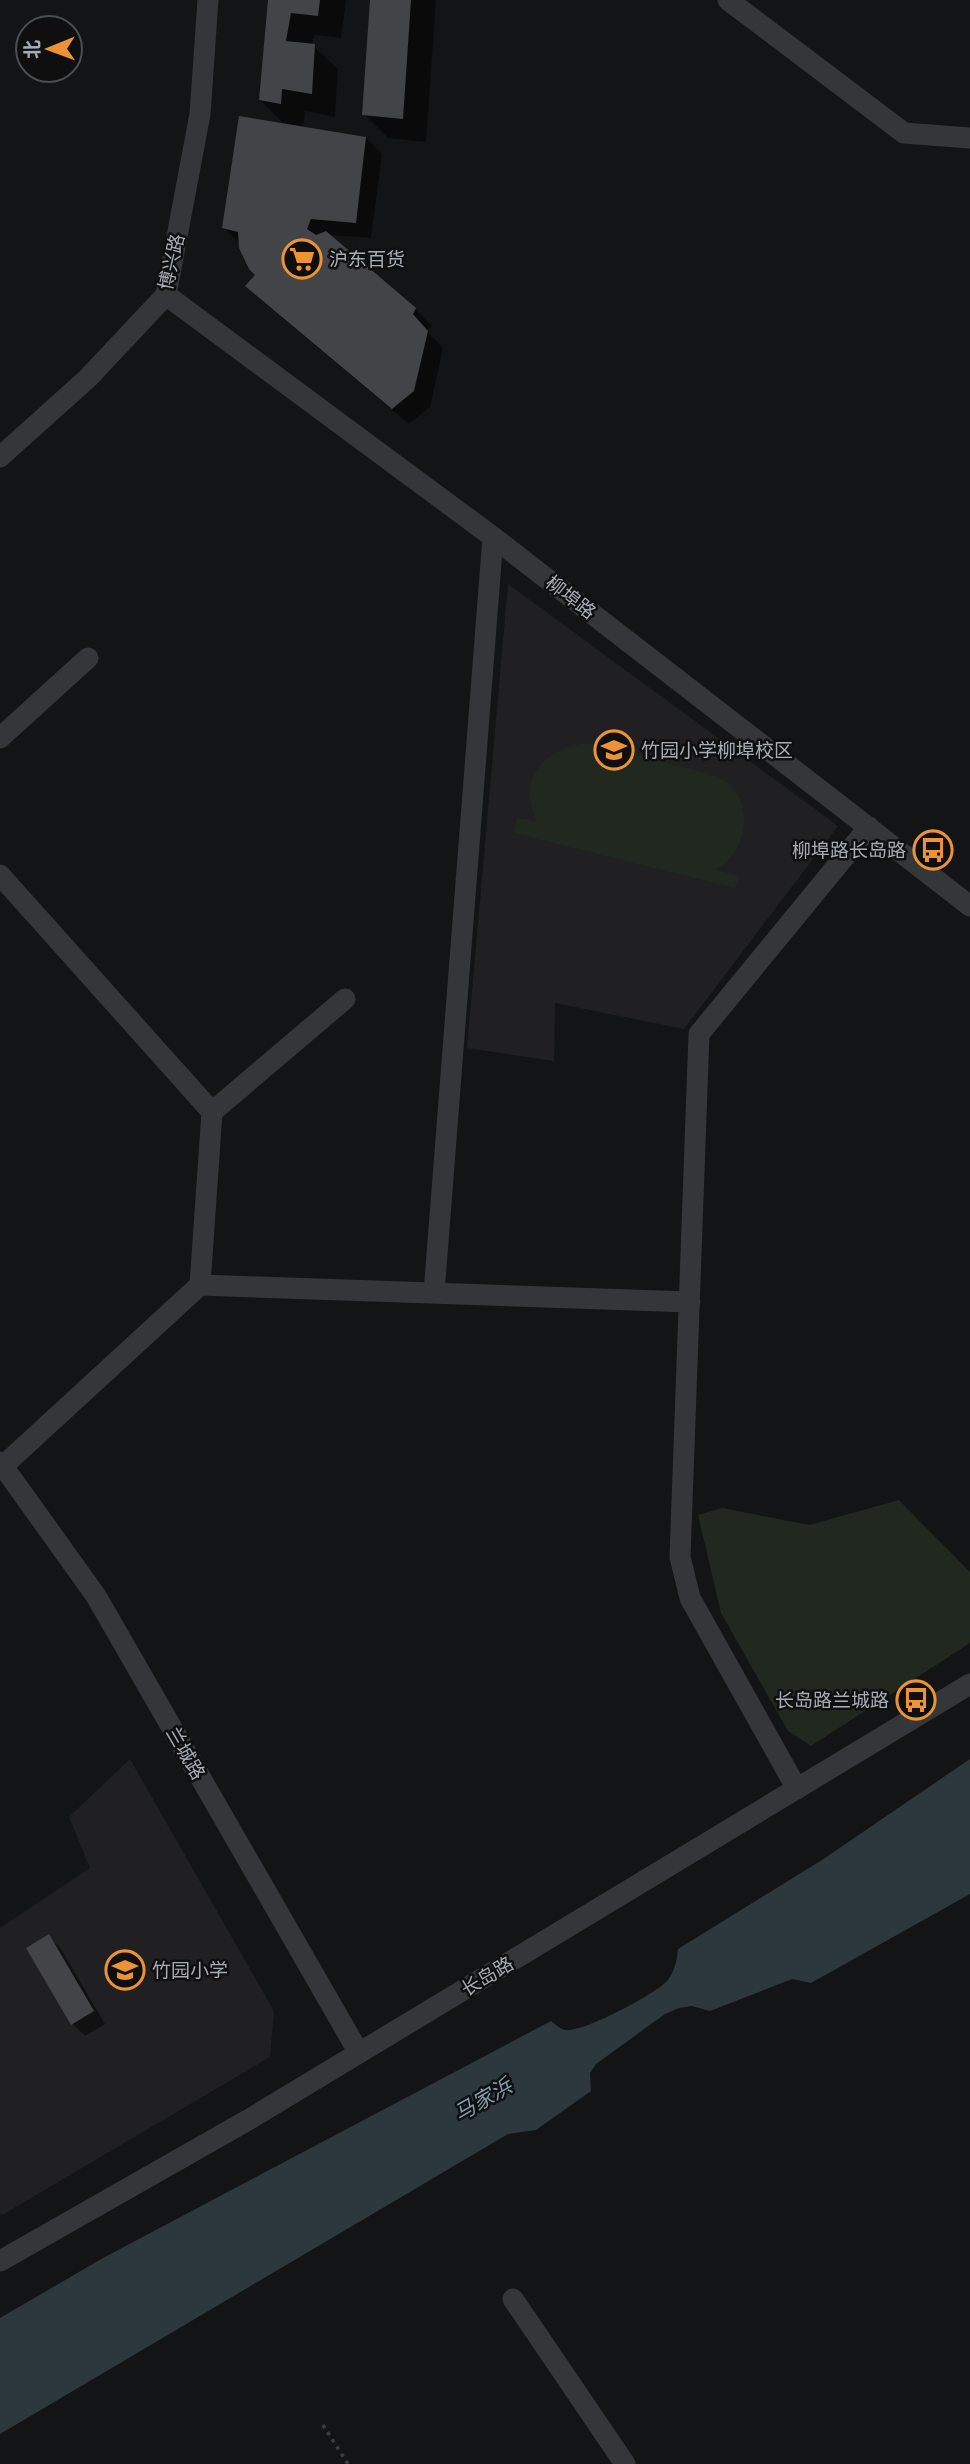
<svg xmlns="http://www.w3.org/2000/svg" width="970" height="2464" viewBox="0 0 970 2464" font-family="'IBM Plex Sans','Noto Sans SC',sans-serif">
  <rect width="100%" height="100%" fill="#131415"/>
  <path fill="#202022" d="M508,584L838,826L684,1029L555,1003L554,1061L467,1048Z
    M130,1759L274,2011L270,2057L4,2214H0V1928L90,1868L69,1817Z"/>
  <path fill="#202820" d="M581,744H596L706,773C715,776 725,779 731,786C755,811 744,855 716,870L739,876L735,888L514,833L517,818L536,821C519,779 539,753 581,744Z
    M899,1500L970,1572V1643L811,1746L788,1731L721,1613L698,1515L722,1508L809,1525Z"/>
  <path fill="#2d383d" d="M970,1759V1894L811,1983L792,1979L710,2011L692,2006L679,2008L665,2014L596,2064L590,2073L591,2091L536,2130L508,2134L0,2434V2318L103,2258L551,2021C555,2024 560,2029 565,2030C580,2034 658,1993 668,1980C675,1970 677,1960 678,1949L822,1860Z"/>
  <path fill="#0007" d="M269,0H346L341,38L314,35L312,45L338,69L335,117L305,111L303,128L366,138L382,154L371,238L329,235L415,309L431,325L428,332L443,348L430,407L409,424L264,302L248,286L258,275L240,244L224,228L286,126L260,100Z
    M372,0H436L426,142L388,138L364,114Z
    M49,1937L61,1949L105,2024L85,2036L73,2024L28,1949Z"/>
  <path fill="#434448" d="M268,0H320L318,16L291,13L286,41L315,44L312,94L282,89L281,104L259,100Z
    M370,0H411L403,119L362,115Z
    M239,116L366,137L356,223L311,219L307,229L316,235L326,231L416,308L413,314L428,331L414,391L392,409L245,286L255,275L249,269L239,248L238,232L222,228Z
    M49,1934L94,2011L71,2025L26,1948Z"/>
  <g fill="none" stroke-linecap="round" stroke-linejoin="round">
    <path stroke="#3b3d41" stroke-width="3.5" stroke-dasharray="3.5 5" stroke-linecap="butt" d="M323,2425L348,2464"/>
    <path stroke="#35363a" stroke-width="21" d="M728,0L904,133L970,138
      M166,295L493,537L970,906
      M0,457L88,378L166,295L200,114L208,0
      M0,738L88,658
      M0,875L212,1112L200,1285
      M212,1112L345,999
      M434,1293L493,537
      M0,1462L96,1596L359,2053
      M3,1466L200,1285L690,1302
      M797,1789L690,1598L680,1557L699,1034L869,827
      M0,2261L248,2120L970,1684
      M513,2299L625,2464"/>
  </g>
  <defs>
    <g id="supermarket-ring" transform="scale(2.0125)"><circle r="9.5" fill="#0f0f10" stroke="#ec9435" stroke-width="1.5"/><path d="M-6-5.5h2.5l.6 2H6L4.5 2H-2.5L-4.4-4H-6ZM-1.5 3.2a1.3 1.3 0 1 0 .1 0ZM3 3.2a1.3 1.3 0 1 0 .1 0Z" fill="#ec9435"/></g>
    <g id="school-ring" transform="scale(2.0125)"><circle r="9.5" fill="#0f0f10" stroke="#ec9435" stroke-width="1.5"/><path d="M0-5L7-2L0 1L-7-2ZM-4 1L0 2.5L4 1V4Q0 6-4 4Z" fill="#ec9435"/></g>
    <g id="bus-ring" transform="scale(2.0125)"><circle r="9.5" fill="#0f0f10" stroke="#ec9435" stroke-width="1.5"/><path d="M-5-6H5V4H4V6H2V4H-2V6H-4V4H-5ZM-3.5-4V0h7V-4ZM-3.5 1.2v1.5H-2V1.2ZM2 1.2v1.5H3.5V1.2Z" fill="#ec9435"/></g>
  </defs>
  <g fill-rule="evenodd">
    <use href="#supermarket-ring" x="302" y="259"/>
    <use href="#school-ring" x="614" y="750"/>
    <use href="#bus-ring" x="933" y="850"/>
    <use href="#bus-ring" x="916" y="1700"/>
    <use href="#school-ring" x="125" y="1970"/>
  </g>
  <g text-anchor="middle" stroke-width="5" stroke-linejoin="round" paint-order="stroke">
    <g font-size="19" fill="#a6adb5" stroke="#0f0f10" text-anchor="start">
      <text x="329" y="266">沪东百货</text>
      <text x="641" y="757">竹园小学柳埠校区</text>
      <text x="906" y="857" text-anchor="end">柳埠路长岛路</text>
      <text x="889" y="1707" text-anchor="end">长岛路兰城路</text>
      <text x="152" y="1977">竹园小学</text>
    </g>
    <g font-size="19" fill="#a6adb5" stroke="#0f0f10">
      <text transform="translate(171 262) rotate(-77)" y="7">博兴路</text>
      <text transform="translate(571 597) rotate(38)" y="7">柳埠路</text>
      <text transform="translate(186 1753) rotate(60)" y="7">兰城路</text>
      <text transform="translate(487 1976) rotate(-31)" y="7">长岛路</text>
    </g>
    <g font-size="21" font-style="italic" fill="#7d9faf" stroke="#0f0f10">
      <text transform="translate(483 2100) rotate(-30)" y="7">马家浜</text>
    </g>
  </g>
  <g transform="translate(49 49) rotate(269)"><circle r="33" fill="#0f0f10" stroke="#4b4e52" stroke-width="2"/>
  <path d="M0-5L12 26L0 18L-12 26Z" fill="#ec9435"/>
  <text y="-10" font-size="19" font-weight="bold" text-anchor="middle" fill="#a6adb5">北</text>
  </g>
</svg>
